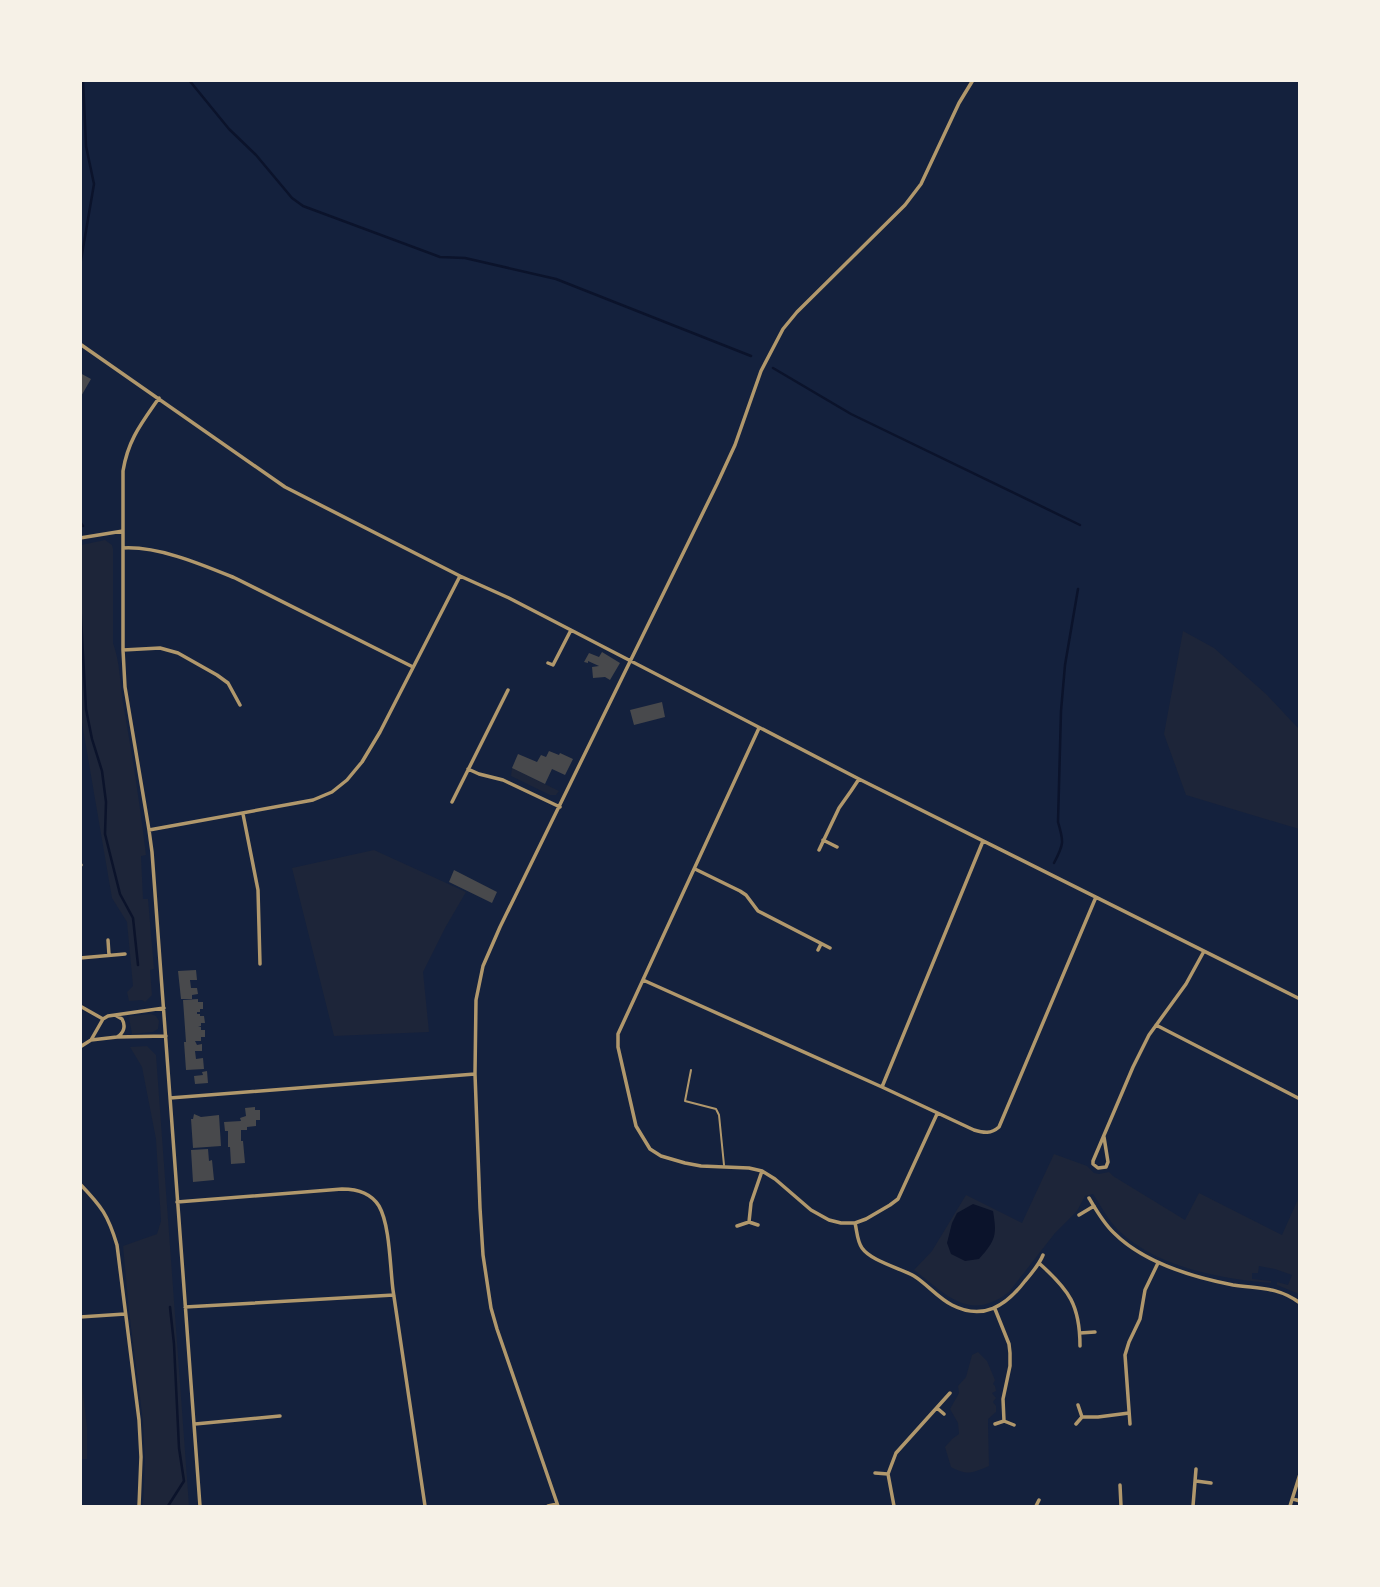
<svg xmlns="http://www.w3.org/2000/svg" width="1380" height="1587" viewBox="0 0 1380 1587" font-family="'IBM Plex Serif',serif">
  <rect width="100%" height="100%" fill="#14213d"/>
  <path fill="#1d2539" d="M105,540L112,545L113,549V643C120,662 120,683 123,703C132,753 140,804 146,855L141,856L143,899H148L154,969L150,970L152,995L145,1002L142,1000L129,1001L127,992L133,986L127,922L112,898L81,717V545Z
    M1183,631L1214,648L1266,694L1299,729V829L1186,795L1164,734Z
    M512,768L559,791L556,795H550L511,776Z
    M374,850L466,892L445,928L423,972L429,1032L334,1036L292,868Z
    M151,1014L156,1016L159,1021L158,1029L153,1032L132,1034L129,1018L130,1016Z
    M147,1046L156,1055L189,1506H143L145,1461L143,1421L129,1311L123,1246L157,1234L161,1221L156,1139L142,1067L130,1047Z
    M1054,1154L1087,1166L1094,1173L1099,1174L1109,1172L1113,1176L1185,1220L1199,1193L1282,1235L1299,1197V1294L1277,1285V1282L1288,1285L1292,1275L1275,1269L1259,1266L1258,1273H1252V1279L1271,1281V1283C1220,1279 1156,1267 1118,1230C1108,1220 1101,1206 1093,1194L1085,1196L1077,1211L1055,1233L1009,1292C969,1323 946,1294 914,1270L932,1251L966,1195L1022,1223Z
    M978,1352L987,1361L995,1380L993,1384L995,1386L996,1391L992,1393L996,1398L993,1402L996,1406V1412L988,1419V1423L989,1466C972,1473 968,1476 951,1467L945,1447L952,1439L959,1434L958,1423L950,1409L959,1393L958,1386L966,1377L972,1355Z
    M80,1366L87,1427V1459H81Z"/>
  <path fill="#0b132b" d="M973,1204L993,1211C997,1235 996,1240 979,1259L965,1261L951,1254L947,1243L952,1223L957,1213Z"/>
  <g fill="none" stroke-linecap="round" stroke-linejoin="round">
    <path stroke="#0b132b" stroke-width="2.5" d="M189,80L229,129L256,155L292,198L303,206L440,257L465,258L556,279L751,356
      M80,266L94,184L86,146L83,80
      M773,368L851,414L1080,525
      M80,522L83,526
      M80,600L86,709L92,739L102,771L106,802L105,834L120,894L133,918L138,965
      M1054,863C1064,844 1064,842 1058,822L1061,711L1065,665L1078,589
      M168,1506L184,1481L179,1448L174,1344L170,1307"/>
  </g>
  <path fill="#48494c" d="M80,373L91,379L80,398Z
    M602,652L620,663L610,680L605,677L593,678L592,667L599,666L588,661V663L584,662L589,653L599,657Z
    M662,702L665,717L634,725L630,710Z
    M549,751L559,755L560,753L573,759L565,775L552,769L545,784L512,768L518,754L537,762L541,755L546,757Z
    M454,870L497,892L492,903L449,882Z
    M196,970L197,980H190L191,988H197L198,994L192,995V999H181L178,971Z
    M198,999V1002H203V1009H200V1012H197V1014H200V1016H204L205,1023H201V1026L198,1027H201V1030H205V1037H201V1041H195L197,1045L202,1044V1051H195L196,1059L203,1058L204,1069L186,1070L184,1042H186L183,1000Z
    M207,1071L208,1083L195,1084L194,1076L203,1075L202,1072Z
    M255,1107V1110H260V1120H256V1126L247,1127V1130H241V1141H243L245,1163L231,1164L230,1147H228V1131H225L224,1122L241,1121L240,1118L246,1116L245,1108Z
    M194,1114L201,1117L219,1115L221,1146L193,1148L191,1119H193Z
    M208,1149L209,1161L212,1160L214,1180L193,1182L191,1150Z"/>
  <g fill="none" stroke-linecap="round" stroke-linejoin="round">
    <path stroke="#b1986c" stroke-width="2" d="M691,1070L685,1101L716,1109L719,1115L724,1165"/>
    <path stroke="#b1986c" stroke-width="3.5" d="M80,344L285,487L460,576L509,598L859,779L1300,999
      M159,398C141,424 128,440 123,471V650L125,687L149,830L152,852L200,1506
      M80,538L123,531
      M123,548C159,546 203,565 235,578L413,667
      M123,650L160,648L178,653L217,675L228,683L240,705
      M548,663L553,665L571,630
      M759,728L618,1034V1047L636,1126L650,1149L661,1156L685,1163L701,1166L749,1168L762,1171L775,1179L811,1210L829,1220L841,1223H855L866,1219L890,1205L898,1199L937,1114
      M468,769L479,774L503,780L560,807
      M452,802L508,690
      M243,814L258,890L260,964
      M149,830L313,800L332,792L347,780L362,762L380,732L460,576
      M823,840L837,847
      M819,850L839,808L851,791L859,779
      M80,865H81
      M695,869L740,891L746,895L758,911L830,948
      M108,940L109,955
      M818,950L821,944
      M80,958L125,954
      M643,980L882,1087L974,1130C984,1133 991,1134 999,1127L1096,897
      M80,1006L103,1019
      M115,1015L122,1019C126,1026 124,1033 117,1037
      M1156,1025L1300,1099
      M91,1040L117,1037L166,1036
      M80,1047L91,1040L103,1019L108,1016L164,1008
      M882,1087L983,841
      M170,1098L475,1074
      M1104,1137L1108,1162L1106,1167L1098,1168L1093,1164V1161L1133,1067L1149,1035L1186,984L1203,953
      M80,1184C102,1207 108,1215 117,1245L139,1420L141,1457L139,1506
      M1089,1198C1096,1210 1104,1224 1114,1233C1144,1263 1192,1277 1233,1285C1258,1289 1277,1286 1300,1303
      M177,1202L342,1189C356,1189 371,1193 379,1206C390,1225 390,1267 393,1290C403,1362 415,1434 425,1506
      M1079,1215L1094,1206
      M749,1222L751,1203L762,1171
      M855,1223C857,1231 857,1241 862,1248C871,1261 900,1268 914,1276C927,1284 938,1298 952,1305C983,1321 1006,1306 1025,1281C1032,1273 1039,1265 1043,1255
      M737,1226L749,1222L758,1225
      M1040,1264C1069,1290 1080,1305 1080,1346
      M185,1307L394,1295
      M995,1309L1009,1344L1010,1353V1366L1003,1399L1004,1421
      M80,1317L125,1314
      M1080,1333L1095,1332
      M937,1408L944,1414
      M1082,1417H1098L1129,1413
      M195,1424L280,1416
      M995,1424L1004,1421L1014,1425
      M1076,1424L1082,1417L1078,1405
      M1130,1424L1125,1355L1129,1342L1140,1319L1145,1290L1158,1263
      M875,1473L888,1474
      M1196,1481L1211,1483
      M1120,1485L1121,1506
      M1293,1499L1300,1501
      M548,1506L557,1504
      M558,1506L497,1329L491,1308L483,1255L480,1208L475,1074L476,1000L483,966L500,927L717,484L735,445L761,371L783,329L797,312L905,205L921,184L959,103L973,80
      M894,1506L888,1474L896,1453L950,1393
      M1036,1506L1039,1500
      M1193,1506L1196,1469
      M1290,1506L1300,1474"/>
  </g>
  <rect width="1380" height="1587" fill="none" stroke="#f6f1e7" stroke-width="164"/>
</svg>
